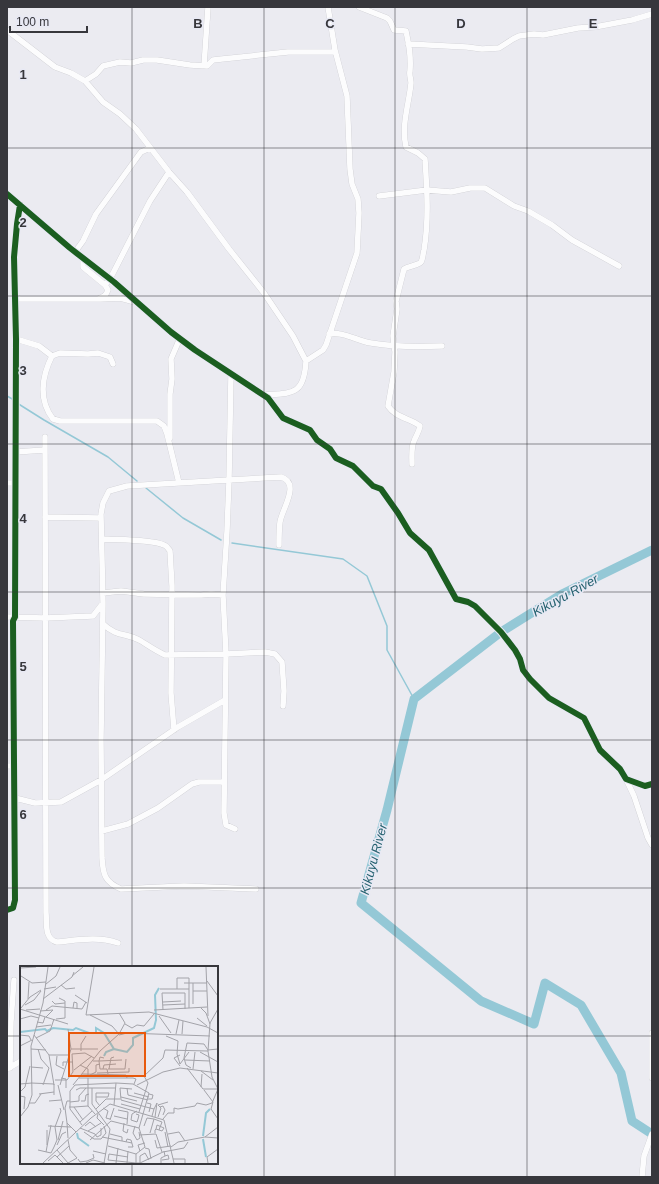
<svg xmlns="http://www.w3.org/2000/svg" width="659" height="1184" viewBox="0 0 659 1184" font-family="Arial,sans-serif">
  <rect width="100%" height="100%" fill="#ebebf1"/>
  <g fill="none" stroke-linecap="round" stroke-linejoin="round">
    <path stroke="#94c8d6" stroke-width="1.5" d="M7,396L14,400
      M17,403L44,420L108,457L137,481
      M146,488L183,518L221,540
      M232,543L343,559L367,576L387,626V650L414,699"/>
    <path stroke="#94c8d6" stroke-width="9" d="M652,550L562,594L501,632L414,699L387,810L361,903L481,1001L534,1024L545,983L581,1005L621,1073L632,1121L652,1134"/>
    <g stroke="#c7c7cc" stroke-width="6">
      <path id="minor" d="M359,7L387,18L390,21L394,30L406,31C409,46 411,55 410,71C409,75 411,79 411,83C409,104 401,125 406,147L418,153L425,159C427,189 429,220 424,250C423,253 423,259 421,262C419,265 409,266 404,269L396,301L397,309L393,336L395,352L394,372L388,406C396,418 410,418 420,426C419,432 416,436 414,441C411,448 412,456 412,464
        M7,30L55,67L71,73L85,81L96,74L103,66L120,62L131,63L143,60H157L190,65L207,66L213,60L222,59L288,52H335
        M408,44L467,47L482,49L499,48L513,39L519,36L534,34L543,35L578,28L595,27L632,20L652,14
        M204,66L208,7
        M85,81L103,102L120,114L136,129L169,172L187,192L229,249L264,293L293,336L306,361
        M7,194L70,248L114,282L171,332L195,350L268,398L283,418L310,430L317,440L330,449L336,458L353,466L373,486L381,489L398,513L410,533L429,550L456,599L468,602L475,606L501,632L515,650L520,659L523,670L530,679L549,698L584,718L600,750L620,769L626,779L645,786L652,784
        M379,196L427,190L451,192L470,188H485L514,206L528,211L552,225L572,240L619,266
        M75,252L83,241L96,214L141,152L150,148
        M83,258V267L105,285
        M15,297L20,299H98C103,297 106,296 108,290L105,285L110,279L150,201L169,172
        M100,299L120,298L135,302
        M329,334C343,331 357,341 371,343C394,347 418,347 442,346
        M16,339L39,346L52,356C42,376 38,400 53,419L60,421H157L164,426L167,434L179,483
        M52,356L60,353L88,354L98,353L110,357L113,364
        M263,395C292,393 304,396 306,361L323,350L326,345L357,253L359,213L358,199L352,184L350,169L347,96L335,50L328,7
        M45,437L46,912C47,923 44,939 57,942C78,940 98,936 118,943
        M170,438V394L172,379L171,359L180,338
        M15,452L45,450
        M7,483H15
        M45,517L101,518
        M102,539C117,540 151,539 164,545C167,546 168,548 170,551L172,586L171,693L174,730
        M103,593L121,591L144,594L201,595L211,594L223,595
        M103,603L101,739L102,858C103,875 105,882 121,889L184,886L256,889
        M7,617L45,618L93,616L103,603L101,514L103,503L109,491L127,486L229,480L231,374
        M103,624C118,638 126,632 141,641C149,646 156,651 165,655L226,654L265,652L275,654L282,662L284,691L283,706
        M7,766H15
        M626,779L634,796L648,838L652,845
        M15,798L35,803L61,802L101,780L178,727L225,700
        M235,829L226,825L224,813L226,654L223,595L227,531L229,480L281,477C301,483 282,509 280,522C279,529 279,537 279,545
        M102,831L128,824L158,808L192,784L199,782H224
        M7,910L13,908L15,900L13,621L15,617L16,339L14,257L17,224L20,205
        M652,1033V1078
        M10,1068L11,1022L14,980
        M7,1069L21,1061
        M642,1177L644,1156L652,1134"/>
    </g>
    <use href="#minor" stroke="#fcfcfd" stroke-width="5.5"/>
    <g stroke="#e8e9f4" stroke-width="8">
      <path id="cycleway" d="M7,194L70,248L114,282L171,332L195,350L268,398L283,418L310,430L317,440L330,449L336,458L353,466L373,486L381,489L398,513L410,533L429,550L456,599L468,602L475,606L501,632L515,650L520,659L523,670L530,679L549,698L584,718L600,750L620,769L626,779L645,786L652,784
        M7,910L13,908L15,900L13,621L15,617L16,339L14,257L17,224L20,205"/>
    </g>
    <use href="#cycleway" stroke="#1b5e20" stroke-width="6"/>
  </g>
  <path fill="none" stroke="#37373c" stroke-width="1" stroke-opacity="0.55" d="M132,7V967M264,7V1177M395,7V1177M527,7V1177M7,148H652M7,296H652M7,444H652M7,592H652M7,740H652M7,888H652M7,1036H21M217,1036H652M132,1163V1177"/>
  <g text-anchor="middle" stroke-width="3" stroke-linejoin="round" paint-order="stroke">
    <g font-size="13" font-style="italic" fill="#24616f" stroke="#e8e9f4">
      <text transform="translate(565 595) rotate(-29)" y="5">Kikuyu River</text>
      <text transform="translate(373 859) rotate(-75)" y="5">Kikuyu River</text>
    </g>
  </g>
  <g transform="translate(20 966)">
    <rect width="198" height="198" fill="#ebebf1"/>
    <path fill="none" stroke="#94c8d6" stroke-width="2" d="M0,66L25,63L27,65L33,62L53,64L56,62L69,67H76V62L84,67L94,83L107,86L113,79V72L134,62L136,54L135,29L139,22M84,90L86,86L94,83M57,167L58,172L69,180M183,170L186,147L190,143M183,173L186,191"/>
    <path fill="none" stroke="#a3a3a9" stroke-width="1" d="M74,1L66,49L129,46L187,61L198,67M186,1L188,50M0,2L16,1M1,10L12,17L26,16M52,10L63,1M187,15L198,30M164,17H187M173,17V38M26,18L36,10L40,1M41,19L46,23L55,22M24,23L36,21M140,23H157M169,23H157V12H169V42M173,25H187M165,27V43M55,29L67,37M8,33L9,16M23,33L52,11L54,6M32,35L35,38L45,37M143,36L161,35M5,39L14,34L21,25M143,39L165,38M1,42L10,31L21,24M53,42L54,36L57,37V42M181,42L186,47L190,58M0,43L48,58M198,43L190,57L188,85L192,111L198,123M6,44L20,43M26,44L32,40L62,43L66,36M134,44L187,41M143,44L142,27H165M20,45L33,44L26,51M99,47L105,57L99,68M139,50L151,67M177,52L187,60M0,53L11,50L19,52M36,53L45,52V35L39,32M17,56L23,57L25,51M105,58L112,62L117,59L124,60L134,48M16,61L31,59M48,63L51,83M156,68L159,54M162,68L163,55M0,69L9,70L11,74M14,69L29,89L34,119M99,69L107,67L190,70M146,70L158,75L157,88L160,98M16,72L30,65L34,53M0,80L12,74M11,83L26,84M18,83L21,93L29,102L23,119M61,85V78L66,70M180,86L198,96M52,88L65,87L74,92M29,89H48M37,90L36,99L44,103M84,92L80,91L79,95L102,94M165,94L190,95M73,95H79L80,103H87L88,108M160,98L169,86M60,99L68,103V109M43,100V96H53M160,100L154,92L160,89M11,101L23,102M167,102L183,123H198M171,102L166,99L164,92L167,77L184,78L188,84L198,83M83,103L84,99L96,98M88,103H105L106,93M89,103L91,92L94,91M173,103L175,86M54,104L72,90M181,105L193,114M77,107L109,106V102M62,108L106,109L107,112M70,109L76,106V99L80,98M41,112L46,113V122M59,112H113L116,113L114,118M68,112V140L75,148M35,114H47L53,106L52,88M11,117L34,118V129M96,117L113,118L129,127L119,162M128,117L124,110L143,92L145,84L188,85M0,118L12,117M38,119L44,144M40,119L51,83H78M53,119L80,85L99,68L92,60L70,49M117,119L143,106L160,102L198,107M181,121L182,108M72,122V138L90,163L84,197M107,122L108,129L128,134M112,123L100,122L101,134L126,141M56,124L60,122H96M184,124L193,136M0,126L5,121L10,100M114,127L129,131M19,128L34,126M0,130L5,131L4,143M76,131H88L89,127H76V135L80,140M101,131L117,135M128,133H132L133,129L129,128M29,135L41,134M50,135H47L45,142L47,157L56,166M61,135H65L66,129L69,128M50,136L59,135V130L66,122M193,136L191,143L198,153M9,137H15L21,128M127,137L131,138L129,146M101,138L120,143M49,141H54L63,154M54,141L68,140M126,141L134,143L132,150M140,141L143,140L145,144L143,149M83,142L88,145L86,152L90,153M76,143L86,133H100M134,143L137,137L135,151M98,144L108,146L107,158M119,146L128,117M78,148L77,152L84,159M94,150L107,153M0,151L8,141L12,129L11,80L23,37L28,1M138,151L141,142L138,139L148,136M143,153L148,147H154V142L158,143L175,140L177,137L186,139L192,137L198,123M90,154L94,142M114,155L111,154L112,148L117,145M114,155L117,156L118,153L119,149L116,148M60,156L72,145M47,157L48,172M104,157L103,165L107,167L108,163M62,159L50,143V125L55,119L96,117L94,139M28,160L51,161M65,160L70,156L76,161M115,160L113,167L117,174L120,172L119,166M124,160L127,152L134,153L142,156L139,164M60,162L75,168M27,164V179M68,165L81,157M64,166L74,173H81L86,167L84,160M145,166L148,181M130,167L134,153M135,167V164L136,163L137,159L144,162L142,165L136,163M75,168L77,171L81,169V162M90,168L102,171V175M148,168L159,166L165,175M119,169L136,168L142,186M82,171L112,177M185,171L198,161M38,174L43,155M48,174L50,184L57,192L48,197M70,174L91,155L119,162L125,181L116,188V197M135,174L137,182L151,180M106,176L107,173L111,174L113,181H108M37,179L42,168L46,166M88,180L116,188M151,181L158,176L185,171L198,172M125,182L129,183L131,193M18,184L31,187L34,181L37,174L35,161L41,145L40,142M37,184L48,197M73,185L86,188M120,185L118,179L125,177M26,186L31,159M89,188L88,194L116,197M89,188L108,191M37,191L49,180M58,193L60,196L67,195L74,192L73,188M153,193H165V197M142,194L149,193L148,189L145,190M28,195L35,189L43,197M23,197L71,152L90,138L144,154L154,197M66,197L73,194L85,197M96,197L98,182M107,197L108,185M116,197H120V190L125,187L129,194M120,197L143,186L164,182L168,176M141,197V192L145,190L144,185M188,197L187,191L198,183"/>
    <path fill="#e8590c" fill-opacity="0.15" stroke="#e8590c" stroke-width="2" d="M49,67H125V110H49Z"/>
    <rect width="198" height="198" fill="none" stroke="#37373c" stroke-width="2"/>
  </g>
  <g font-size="13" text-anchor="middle" font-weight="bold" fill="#37373c" stroke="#e8e9f4" stroke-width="3" stroke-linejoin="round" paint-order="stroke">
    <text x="198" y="28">B</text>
    <text x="330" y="28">C</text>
    <text x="461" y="28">D</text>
    <text x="593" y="28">E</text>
    <text x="23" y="79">1</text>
    <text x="23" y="227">2</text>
    <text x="23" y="375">3</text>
    <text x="23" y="523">4</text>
    <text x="23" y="671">5</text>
    <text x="23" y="819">6</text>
  </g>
  <rect width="659" height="1184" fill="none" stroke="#37373c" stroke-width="16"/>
  <path d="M10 26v6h77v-6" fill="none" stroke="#37373c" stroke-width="2"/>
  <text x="16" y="26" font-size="12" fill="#37373c" stroke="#e8e9f4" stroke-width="3" paint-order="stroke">100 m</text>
</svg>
